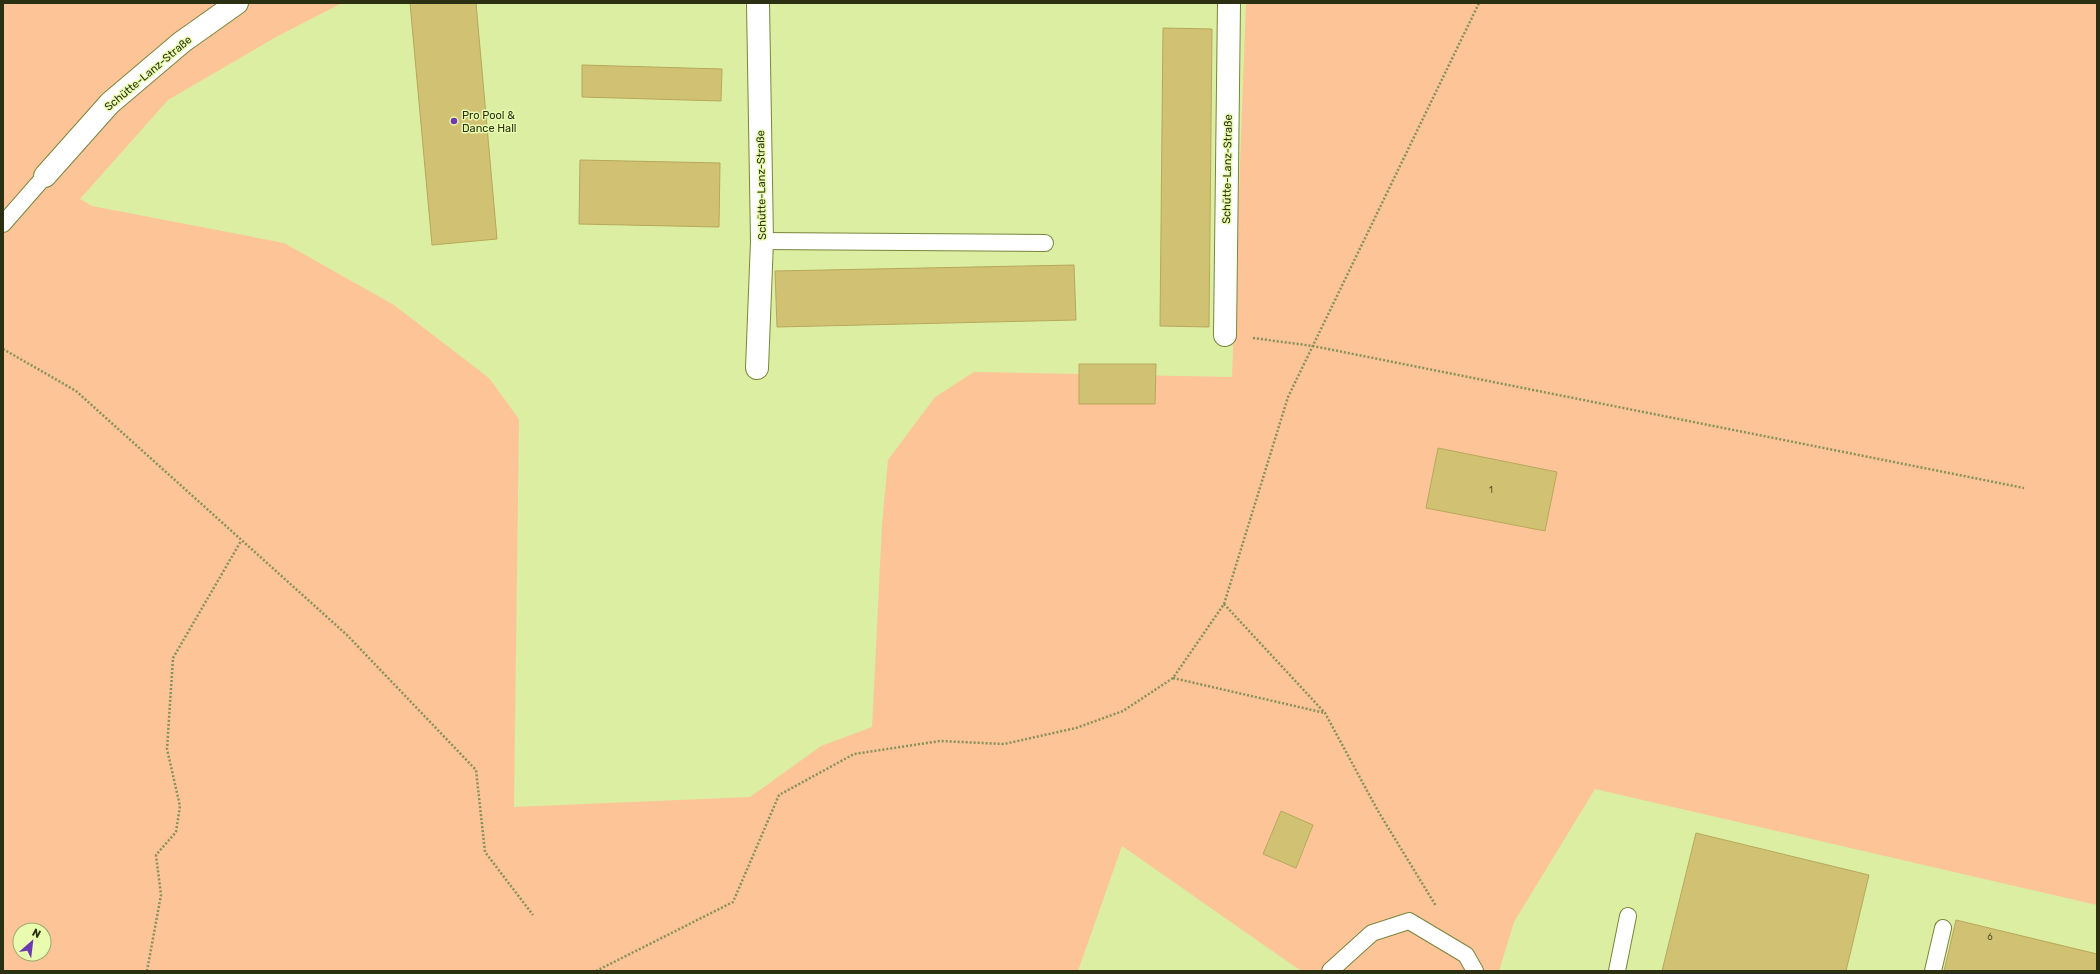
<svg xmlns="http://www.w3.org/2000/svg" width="2100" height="974" viewBox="0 0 2100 974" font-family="Rubik,sans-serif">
  <rect width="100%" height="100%" fill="#dceea1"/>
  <path fill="#fdc497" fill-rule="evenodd" d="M3,3H342L276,37L168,100L80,199L92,206L284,243L394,305L489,378L519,419L514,807L750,797L821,746L872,727L882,525L888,460L935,397L974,372L1232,377L1246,3H2097V905L1595,789L1514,922L1499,971H1301L1122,846L1078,971H3ZM20,930H44V954H20Z"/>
  <path fill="#d0c173" stroke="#b7a85b" d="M410,3H476L497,239L432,245Z
    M1163,28L1212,29L1209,327L1160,326Z
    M582,65L722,69L721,101L582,97Z
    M580,160L720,163L719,227L579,224Z
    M1074,265L1076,320L777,327L775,271Z
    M1079,364H1156L1155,404H1079Z
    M1438,448L1557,472L1545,531L1426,508Z
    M1281,811L1313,825L1296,868L1263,854Z
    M1696,833L1869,875L1846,971H1662Z
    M1956,920L2097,954V971H1944Z"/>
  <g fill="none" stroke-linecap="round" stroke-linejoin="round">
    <g stroke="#78863c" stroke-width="18">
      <path id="service" d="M3,224L45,176
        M762,241L1045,243
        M1330,971L1372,933L1409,921L1466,955L1475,971
        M1617,971L1628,916
        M1933,971L1943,928"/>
    </g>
    <g stroke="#78863c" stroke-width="24">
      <path id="minor" d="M45,176L110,103L182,42L237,3
        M1225,335L1229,3
        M757,368L762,241L758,3"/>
    </g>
    <path stroke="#85915a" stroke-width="2.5" stroke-dasharray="2 2" stroke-linecap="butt" d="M1253,338L1313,346L2024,488
      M3,349L76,391L347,635L476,770L485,852L533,915
      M1224,604L1325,713L1378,811L1436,906
      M1173,678L1325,713
      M147,971L161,895L156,855L176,832L180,806L167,749L173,658L241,541
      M596,971L733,902L779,795L854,754L940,741L1004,744L1076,728L1123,711L1173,678L1224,604L1288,397L1479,3"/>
    <use href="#service" stroke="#fff" stroke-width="16"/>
    <use href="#minor" stroke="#fff" stroke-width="22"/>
  </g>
  <circle fill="#6b39b0" stroke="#e9fbae" stroke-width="1.5" cx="454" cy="121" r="4"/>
  <g text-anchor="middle" stroke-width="3" stroke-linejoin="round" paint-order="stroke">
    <g font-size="9" fill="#54542a">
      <text x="1491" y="493">1</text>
      <text x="1990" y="940">6</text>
    </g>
    <g font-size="11" fill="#2a3011" stroke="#e9fbae">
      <text transform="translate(148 73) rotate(-40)" y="4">Schütte-Lanz-Straße</text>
      <text transform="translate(1227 169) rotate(-89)" y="4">Schütte-Lanz-Straße</text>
      <text transform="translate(761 185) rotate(-91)" y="4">Schütte-Lanz-Straße</text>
    </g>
    <g font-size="11" fill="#2a3011" stroke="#e9fbae" text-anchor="start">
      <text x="462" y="119">Pro Pool &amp;<tspan x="462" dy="13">Dance Hall</tspan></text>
    </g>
  </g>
  <rect width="2100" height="974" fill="none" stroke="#2a3011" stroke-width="8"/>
  <g transform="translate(32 942) rotate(28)"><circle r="19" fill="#e9fbae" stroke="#9daa6f"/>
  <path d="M0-3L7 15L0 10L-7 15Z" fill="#6b39b0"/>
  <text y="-6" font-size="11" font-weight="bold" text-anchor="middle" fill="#2a3011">N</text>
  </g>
</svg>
